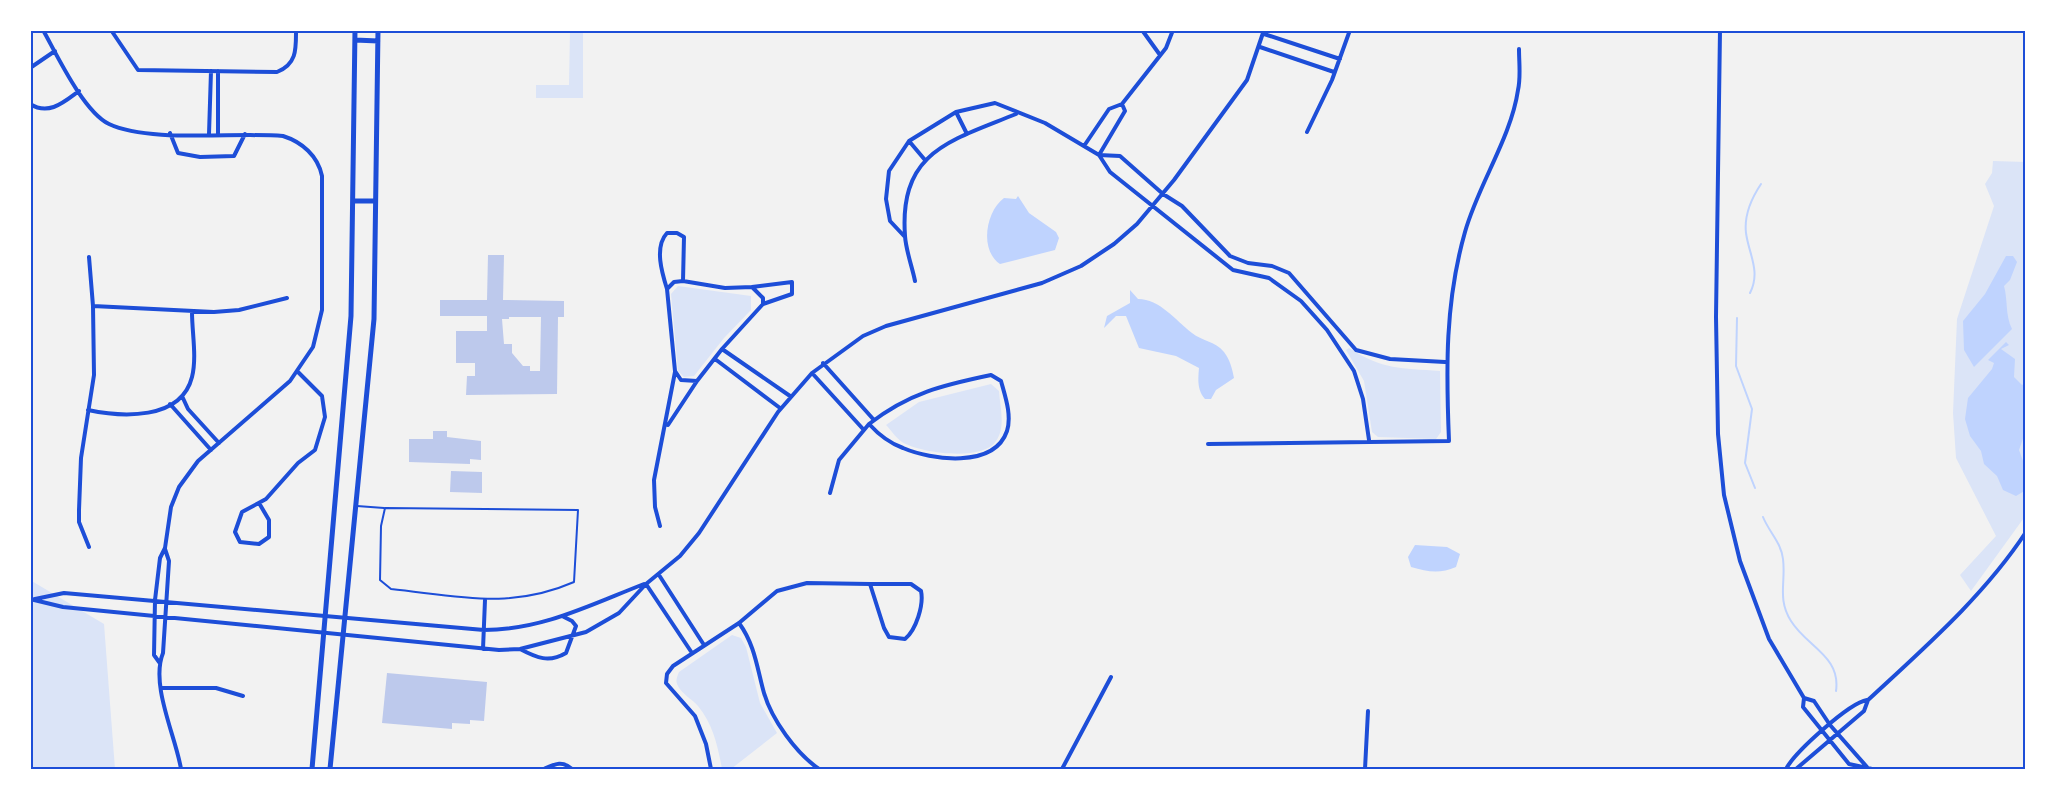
<svg xmlns="http://www.w3.org/2000/svg" width="2056" height="799" viewBox="0 0 2056 799" font-family="Mulish,sans-serif">
  <rect width="100%" height="100%" fill="#f2f2f2"/>
  <path fill="#dbe4f7" d="M570,31H583V98H536V85H569Z
    M1993,161L2026,162V515L1971,591L1960,575L1996,536L1956,458L1953,413L1957,319L1994,206L1985,184L1992,173Z
    M678,286L751,296V310L724,338L694,376L684,377L678,371L671,294Z
    M1349,348C1383,370 1401,368 1440,371L1441,432L1436,439L1378,437L1372,432L1364,381L1346,350Z
    M991,384L999,391C1000,407 1006,427 996,441C983,462 920,453 902,442C896,438 891,430 886,425L919,402Z
    M30,580L104,624L115,769H30Z
    M732,635L741,638L746,647L760,703L777,733L731,769H722C718,747 713,724 698,706C693,700 681,693 678,686C675,681 677,677 679,672Z"/>
  <path fill="#bfd3fe" d="M1018,196L1029,213L1056,232L1059,238L1055,250L1000,264C979,250 986,211 1004,198L1016,199Z
    M2006,256H2013L2017,262L2010,280L2004,286C2008,300 2005,315 2012,329L1974,367L1964,350L1963,321L1985,294Z
    M1130,290L1138,299C1160,299 1175,320 1192,333C1202,341 1215,341 1224,352C1230,360 1232,368 1234,378L1216,390L1211,399H1205C1197,390 1198,379 1199,368L1176,356L1139,348L1126,316H1116L1104,328L1107,316L1130,303Z
    M2006,342L2009,345L2001,349L2015,359L2014,377L2022,385L2026,382V430L2019,450L2026,469V490L2016,496L2003,490L1997,476L1984,464L1981,451L1970,436L1965,419L1968,398L1992,369L1994,363L1988,360Z
    M1415,545L1447,547L1460,554L1456,567C1440,574 1428,572 1411,567L1408,557Z"/>
  <g fill="none" stroke-linecap="round" stroke-linejoin="round">
    <path stroke="#bfd3fe" stroke-width="2" d="M1750,293C1761,271 1749,255 1746,233C1744,216 1751,199 1761,184
      M1737,318L1736,366L1752,409L1745,463L1755,488
      M1763,517C1769,532 1781,542 1783,559C1786,582 1777,599 1791,621C1807,647 1841,656 1836,691"/>
  </g>
  <path fill="#bdc9ec" fill-rule="evenodd" d="M488,255H504L503,300L564,301V317H558L557,394L466,395L467,376H475V363H456V331H487V316H440V300H487ZM509,317H541L540,371H530V366H523L512,353V344H504L502,319H509Z
    M433,431H447V437L481,441V460L470,459V464L409,462V439H433Z
    M451,471L482,472V493L450,492Z
    M387,673L487,682L484,721L470,720V724L452,723V729L382,723Z"/>
  <g fill="none" stroke-linecap="round" stroke-linejoin="round">
    <path stroke="#1d4ed8" stroke-width="2" d="M357,506L384,508
      M385,508L578,510L574,582C510,610 458,596 391,589L380,580L381,526Z"/>
    <path stroke="#1d4ed8" stroke-width="4" d="M43,30C57,55 83,111 109,124C149,143 235,132 283,136C302,142 318,156 322,176V310L313,347L290,381L198,461L179,487L171,507L165,548L160,558L155,600L154,655L159,662
      M111,30L138,70L277,72C297,64 296,49 296,30
      M1142,30L1160,55
      M1720,30L1716,317L1718,434L1724,495L1740,561L1769,639L1804,698L1803,707L1849,764L1872,769
      M1264,34L1340,59
      M1260,47L1334,72
      M30,68L55,51
      M30,104C49,116 64,102 79,91
      M1122,104L1166,48L1173,30
      M956,112L967,134
      M1307,132L1332,80L1350,30
      M170,133L178,153L200,157L234,156L245,134
      M209,134L211,71
      M218,134V71
      M909,141L925,160
      M905,237L890,221L886,199L889,171L909,141L956,112L995,103L1045,123L1099,155L1125,111L1122,104L1109,109L1084,146
      M683,281L725,288L752,287L763,298V304L722,349L697,381L681,380L675,371L667,289L674,282Z
      M915,281C912,266 906,251 905,236C899,151 950,141 1016,114
      M752,287L792,282V294L763,304
      M667,289C662,273 654,247 667,233H677L684,237L683,281
      M93,306L214,312L239,310L287,298
      M722,349L790,396
      M715,359L780,408
      M823,363L874,420
      M812,373L863,429
      M991,375L1001,381C1005,396 1012,415 1007,431C994,469 931,460 903,448C889,443 879,435 869,424C909,393 943,385 991,375Z
      M182,396L188,409L219,443
      M170,404L211,450
      M88,410C121,417 181,421 192,377C197,357 192,333 192,312
      M668,425L697,381
      M1369,440L1363,399L1354,371L1327,330L1301,301L1269,278L1233,270L1110,172L1099,155L1120,156L1163,194L1182,206L1230,256L1248,263L1272,266L1289,273L1356,350L1390,359L1445,362
      M1208,444L1449,441C1446,369 1445,302 1465,232C1478,185 1511,138 1518,90C1521,77 1519,63 1519,49
      M830,493L839,460L869,424
      M259,503L269,520V537L259,544L240,542L235,532L242,512L266,499L298,463L315,450L325,417L322,396L298,372
      M660,526L655,507L654,480L675,372
      M89,547L79,522V510L81,458L94,375L93,306L89,257
      M165,549L169,561L163,653C150,685 176,737 181,769
      M659,575L704,645
      M646,584L692,653
      M870,584H911L921,591C924,605 916,630 905,639L889,637L884,628Z
      M30,599L63,607L499,650L520,649L586,632L619,613L646,584L680,556L699,533L778,412L812,373L863,336L886,326L1042,283L1081,266L1114,244L1137,224L1174,180L1247,80L1264,30
      M35,599L64,593L484,630C542,630 590,605 644,584
      M739,623C755,645 757,668 764,693C772,720 796,753 819,769
      M483,649L485,600
      M520,649C537,658 549,663 566,653L576,626L572,621L564,617
      M162,688H216L243,696
      M1804,698L1814,701L1830,725L1867,767
      M544,769C555,764 562,760 572,769
      M711,769L706,744L695,716L666,683L667,674L673,666L739,623L777,591L807,583L870,584
      M1062,769L1111,677
      M1365,769L1368,711
      M1786,769C1795,752 1849,703 1867,700
      M1796,769L1864,711L1868,700C1924,648 1984,596 2026,532"/>
    <path stroke="#1d4ed8" stroke-width="5" d="M355,40L378,41
      M353,201H375
      M312,769L351,316L355,30
      M330,769L374,319L378,30"/>
  </g>
  <rect width="2056" height="799" fill="none" stroke="#ffffff" stroke-width="63"/>
  <rect x="32" y="32" width="1992" height="736" fill="none" stroke="#1d4ed8" stroke-width="2"/>
</svg>
